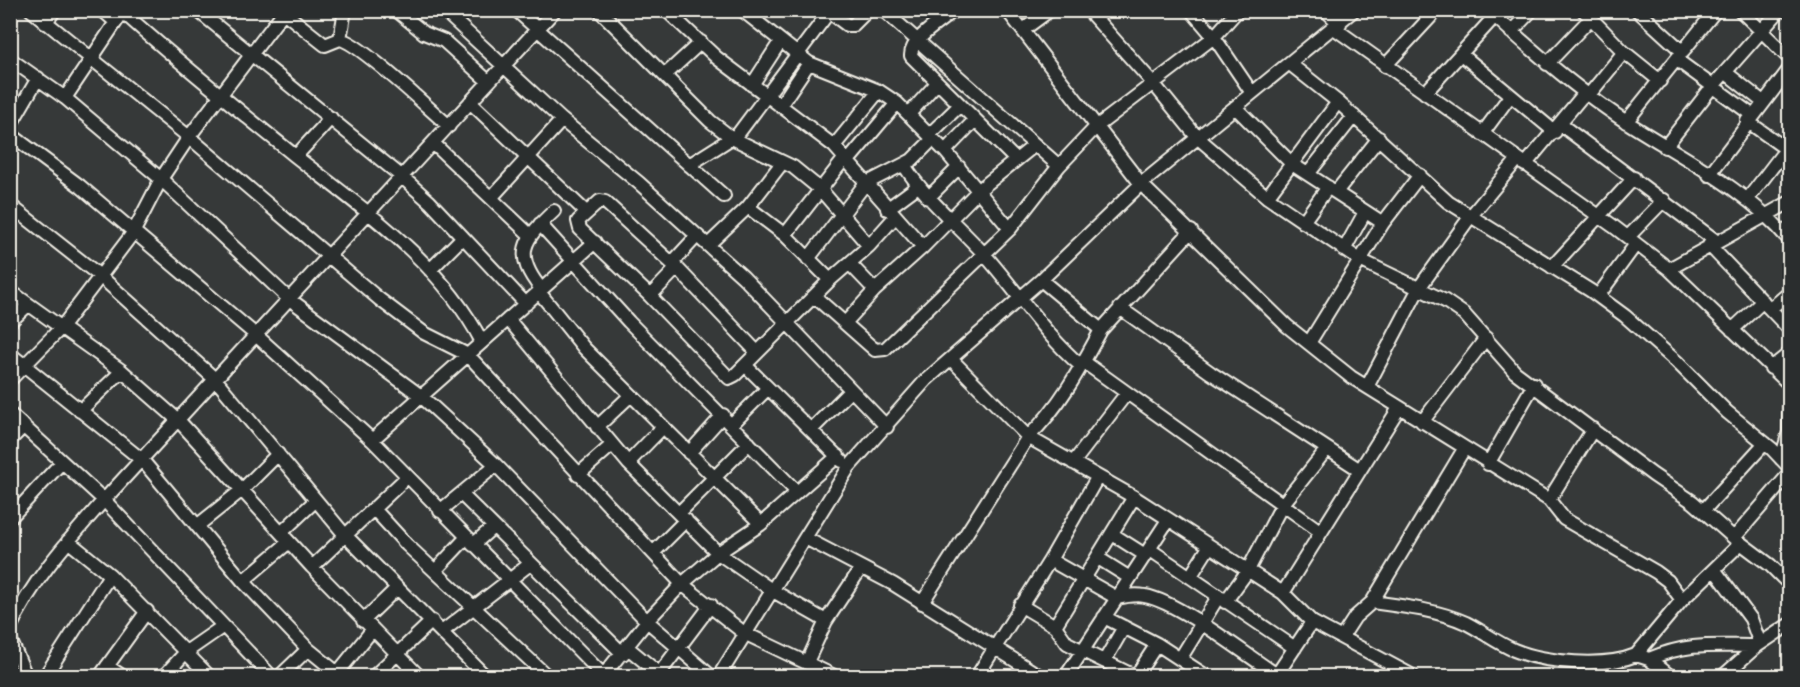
<svg xmlns="http://www.w3.org/2000/svg" width="1800" height="687" viewBox="0 0 1800 687" font-family="'Architects Daughter',sans-serif">
  <rect width="100%" height="100%" fill="#363939"/>
  <filter id="ink" filterUnits="userSpaceOnUse"><feTurbulence type="fractalNoise" baseFrequency=".0167" numOctaves="2"/><feDisplacementMap in="SourceGraphic" scale="12" xChannelSelector="R" yChannelSelector="G"/><feConvolveMatrix kernelMatrix="1 2 1 2 8 2 1 2 1" color-interpolation-filters="sRGB"/></filter>
  <g filter="url(#ink)">
    <g fill="none" stroke-linecap="round" stroke-linejoin="round">
      <g stroke="#f4f1e8" stroke-width="16">
        <path id="minor" d="M31,10L189,137L379,299L424,333L468,355L682,584L744,633L834,676
          M102,10L116,22
          M197,10L401,176L430,202L526,304
          M281,10L325,45L340,39L345,10
          M396,10L424,33L444,41L489,82
          M443,10L562,120L639,183L743,277L887,427
          M516,10L724,196
          M599,10L710,121L732,138L793,167L820,189L869,246
          M666,10L717,58L834,146L923,247
          M742,10L809,63L879,91L897,103L945,151L1010,229
          M827,10L847,25H853L868,10
          M883,10L1059,166
          M954,10C942,21 910,39 911,56L1016,160
          M1007,10L1141,184L1287,326L1351,377L1549,500L1564,519L1656,572L1668,581L1682,600
          M1088,10L1153,83L1197,137L1267,197L1360,260L1445,301L1464,314L1515,372L1653,475L1693,502L1734,538L1770,565L1790,585
          M1191,10L1214,37L1252,93
          M1325,10L1340,24
          M1488,10C1529,48 1570,84 1616,115C1674,154 1745,186 1790,241
          M1583,10L1624,52L1660,81
          M1637,10L1683,52
          M1740,10L1790,59
          M123,12C178,62 236,108 294,155C364,210 440,261 482,342
          M45,23L55,10
          M1334,28L1613,226L1669,269L1790,385
          M1023,30L1050,10
          M1511,32L1532,10
          M340,39C360,43 429,109 449,126
          M1461,54L1555,132
          M10,59L65,98L161,179L288,298L421,396L496,465L647,621L711,676
          M1677,60L1752,115
          M1290,64L1338,102L1448,202L1591,291L1625,316L1677,362L1727,412L1772,449L1790,468
          M1547,64L1591,18
          M1385,66L1437,10
          M1725,72L1763,102
          M665,75L701,42
          M752,85L780,42
          M1425,93L1495,16
          M1588,96L1624,52
          M65,98L124,10
          M470,102L587,213
          M780,106L809,63
          M1235,107L1292,164L1383,223
          M909,114L937,83
          M1747,121L1786,149
          M1626,122L1716,10
          M1560,124L1716,241
          M10,126L38,78
          M10,134L80,186L257,336L372,440L604,676
          M1482,134L1510,96
          M929,135L960,105
          M433,143L530,235
          M834,146L879,91
          M1665,147L1712,87L1780,10
          M945,151L975,120
          M296,156L331,118
          M848,161L897,103
          M689,165L738,134L829,12
          M904,165C926,200 957,224 984,254C1017,291 1043,333 1081,366
          M1525,165L1584,94
          M1308,174L1354,116
          M1709,175L1790,68
          M1336,192L1379,138
          M1267,197L1338,102
          M491,198L562,120
          M928,198L959,167
          M1747,200L1790,144
          M10,205L100,276L216,380L345,535L485,676
          M748,207L782,163
          M887,209L918,186
          M1303,222L1328,187
          M540,224L629,322L797,492
          M785,235L845,158
          M1628,237L1664,200
          M708,245L748,207L785,235L830,280
          M1709,245L1790,330
          M1344,250L1365,212
          M808,259L865,184L912,160L933,139
          M672,263L697,236
          M850,264L875,290
          M1552,267L1634,178
          M1669,269L1790,202
          M430,270L463,237
          M1041,280L1101,330L1191,231
          M542,290C512,254 524,239 554,211
          M10,291L122,371L179,421L312,567L419,676
          M539,292L584,348L761,524
          M650,296L677,268
          M814,296L875,350L885,349L1010,229L1059,166L1096,127L1214,37L1238,10
          M1598,296L1636,244
          M1120,308L1211,373L1360,470
          M1770,309L1790,292
          M508,319L628,463L718,553L773,591L826,621L861,568
          M10,322L28,305
          M846,322L875,290L923,247L979,190L1035,145
          M1732,330L1763,301
          M1309,343L1383,223L1420,175
          M757,352L677,268L605,202L600,201L578,221L580,229L650,296L729,378L735,375L830,280L869,246L895,217
          M10,354L142,460L243,581L308,649L341,676
          M951,359L1028,437L1134,497L1283,593L1312,622L1413,676
          M1084,362L1321,532
          M745,365L842,461
          M1771,368L1790,353
          M10,380L61,328L133,233L161,179L189,137L285,10
          M1367,387L1419,288L1470,217L1518,159
          M80,411L122,371
          M10,414L104,500L271,676
          M1422,422L1486,338
          M732,424L768,388
          M597,427L631,395
          M811,430L850,391
          M10,440L24,426
          M372,440L595,242
          M689,453L723,415
          M1781,459L1789,432L1790,386
          M628,463L663,427
          M1073,463L1126,394
          M1488,464L1534,384
          M578,475L612,445
          M461,494L623,654
          M1549,500L1593,429
          M374,509L407,545L547,676
          M440,511L496,465
          M1703,511L1765,443
          M679,513L749,443
          M10,518L62,462
          M197,526L242,490L278,454
          M281,533L316,500
          M1112,534L1145,555
          M1734,538L1790,473
          M807,539L893,584L1040,676
          M68,541L110,575L209,676
          M473,545L493,527
          M1149,549L1295,648
          M653,553L686,520
          M1098,558L1130,578
          M1050,560L1117,598C1126,596 1135,594 1145,596C1179,602 1246,655 1277,675
          M312,567L407,477
          M1714,569L1751,619L1760,644
          M435,571L466,538
          M1190,577L1209,547
          M243,581L289,542
          M1283,593L1399,408
          M1225,602L1247,572L1282,505L1327,449
          M1372,602C1403,606 1437,610 1466,623C1482,631 1497,643 1514,650C1545,663 1605,668 1636,655L1649,659C1689,642 1714,646 1757,646
          M922,603L1028,437C1059,408 1081,367 1101,330
          M1020,605L1055,626L1067,643L1134,676
          M1104,617L1157,644L1206,676
          M363,621L397,588
          M1055,626L1134,497
          M10,628C33,579 69,540 104,500L555,10
          M443,631L530,564
          M1342,637L1355,617L1372,602L1464,449
          M10,639L26,676
          M628,648L662,676
          M1636,655L1682,600L1740,544
          M1180,659L1218,597
          M1649,659L1670,676
          M1105,660L1124,627
          M807,662L826,621
          M107,666L122,676
          M659,674L711,605
          M45,676L110,575
          M100,676L147,611
          M164,676L186,652L222,627
          M280,676L308,649
          M335,676L373,629
          M374,676L432,621
          M603,676L647,621L682,584L718,553L761,524L838,456
          M719,676L849,467L926,380L1041,280L1141,184L1354,10
          M977,676L1050,560L1097,478
          M1066,676L1168,520
          M1136,676L1157,644
          M1276,676L1312,622
          M1723,676L1757,646L1790,624"/>
      </g>
      <use href="#minor" stroke="#2a2d2e" stroke-width="12"/>
    </g>
  </g>
  <rect width="1800" height="687" fill="none" stroke="#2a2d2e" stroke-width="36"/>
  <rect x="18" y="18" width="1764" height="651" fill="none" stroke="#f4f1e8" stroke-width="2" filter="url(#ink)"/>
</svg>
